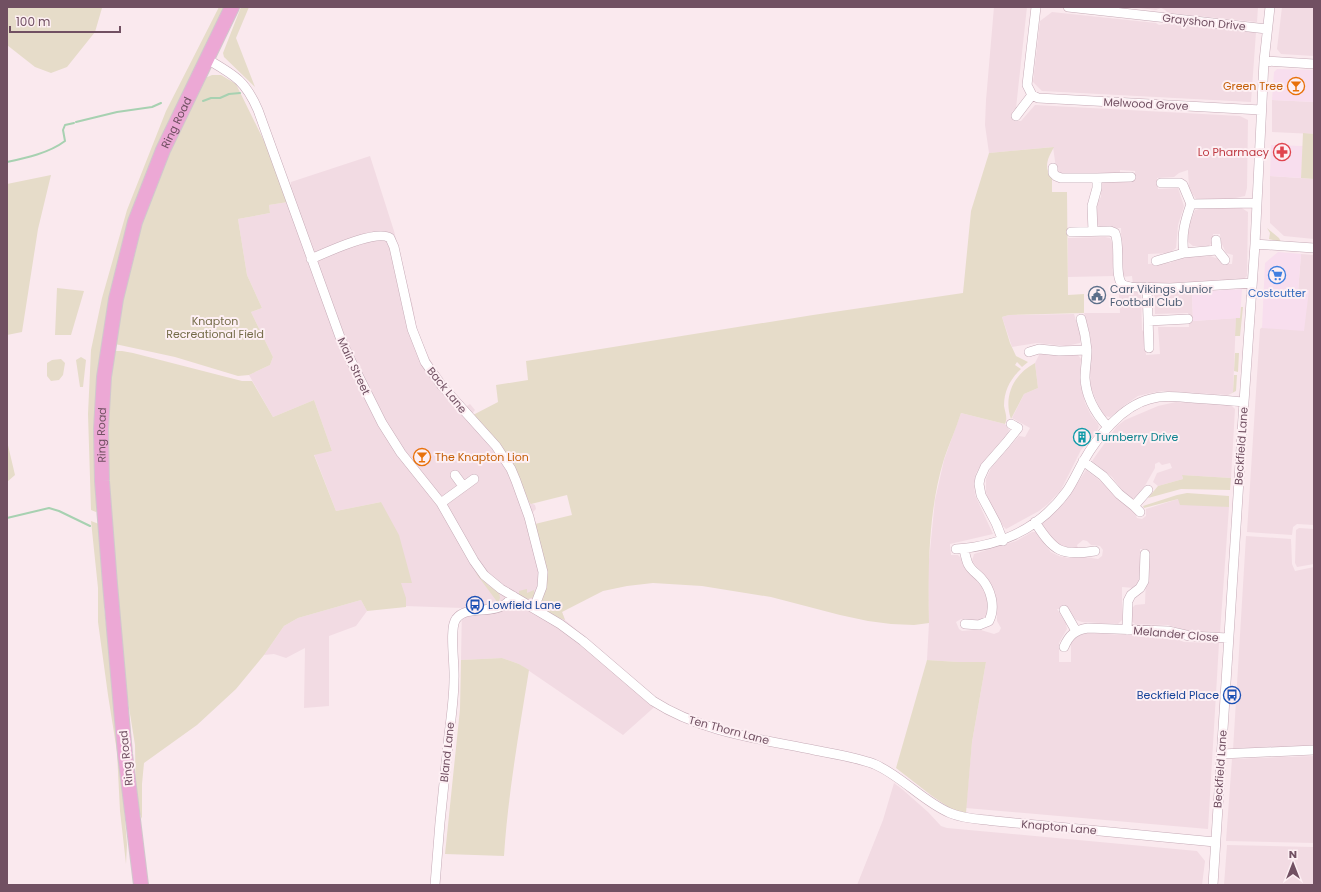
<svg xmlns="http://www.w3.org/2000/svg" width="1321" height="892" viewBox="0 0 1321 892" font-family="Poppins,sans-serif">
  <rect width="100%" height="100%" fill="#fae9ee"/>
  <path fill="#f2dbe3" d="M994,7H1027L1016,108L1012,112L1013,121H1021L1035,105L1240,116L1248,120L1247,188L1245,196L1231,199H1196L1189,189L1188,170L1179,173L1174,177L1157,178L1158,189L1178,188L1184,206L1178,225L1176,248L1170,253L1148,254V264L1169,263L1186,257L1210,256L1222,260L1224,264H1232L1233,255L1226,253L1221,242L1220,234H1213V241L1209,246H1193L1188,242L1187,231L1195,210L1208,207L1224,208L1240,207L1248,212L1247,276L1242,281L1133,284L1132,276L1122,277L1121,228H1101L1096,223V203L1101,197V182L1135,180V171L1120,170V174L1057,175L1053,147L989,153L985,125L986,100Z
    M1131,7H1258L1257,22L1168,13L1165,10L1161,8L1156,10Z
    M1282,7H1314V56L1281,54L1277,49Z
    M1052,12L1156,23L1159,25L1165,24L1166,23L1256,32L1251,102L1042,91L1033,82L1040,21Z
    M1272,100L1314,102V134L1272,132Z
    M370,156L394,231L413,307L417,331L433,366L456,398L465,407L470,404L475,410L472,414L514,466L529,502L535,505L536,509L533,512L539,537L541,556L565,620L660,702L623,735L519,664L502,658L461,660L462,608L405,606L381,502L336,511L314,454L332,451L314,400L273,417L249,375L270,365L273,357L251,312L262,308L247,275L238,219L270,213L269,205L288,202L291,182Z
    M1270,176L1314,179V239L1284,236L1270,223Z
    M1105,237L1110,238L1112,242L1114,276L1068,277V238Z
    M1301,254L1314,255V525L1297,524L1293,527L1292,535L1247,532L1260,329L1309,290L1298,292Z
    M1141,292L1142,330L1144,332L1146,355L1160,354L1158,327H1189L1188,313L1155,314L1154,294L1192,292L1193,321L1236,318L1233,392L1228,395L1163,391L1151,393L1138,396L1125,405L1110,417L1105,416L1100,409L1091,388L1090,374L1091,344L1089,331L1084,313H1120L1119,293Z
    M1074,314L1080,333V343L1066,346L1037,343L1012,347L1002,317L1009,315Z
    M1040,353L1055,355H1078L1081,359L1080,381L1085,403L1091,415L1098,424L1099,427L1096,433L1081,450L1061,490L1048,504L1039,511L1006,529L1001,524L988,499L986,492V479L991,468L1019,436L1025,437L1030,428L1012,418L1024,394L1038,388L1035,363Z
    M1176,402L1231,405L1235,409L1231,478L1182,475L1183,479L1158,486L1153,482L1157,473L1172,468L1170,463L1162,465L1159,462L1155,464V468L1146,484L1135,498L1131,499L1125,494L1112,477L1092,461L1117,426L1125,420L1158,406Z
    M961,413L1005,424L1009,430L1007,434L982,463L976,473L974,485L975,495L993,534L950,544L951,555H958L962,559L966,569L983,588L988,599L989,613L985,620L976,623L961,619L956,622L959,629L962,631L974,630H981L994,634L999,632L1001,628L997,621V604L995,592L989,581L972,561L974,554L1016,541L1032,532H1036L1045,545L1051,552L1059,556L1068,558L1086,557L1098,559L1102,556L1103,550L1100,546L1091,545L1087,541L1083,540L1077,545L1078,549L1074,551L1057,545L1042,528V522L1065,502L1086,470L1107,486L1128,506L1135,513L1137,518L1142,519L1146,516V509L1178,499L1229,507L1220,633L1187,631L1168,625L1135,624L1131,621L1132,608L1135,605L1145,604L1147,549H1140V581L1134,588L1122,587V620L1118,624L1082,622L1076,620L1068,609H1057L1066,623L1067,629L1059,643V662H1071V643L1076,637L1085,633L1172,637L1184,642L1219,643L1208,829L966,808L972,742L986,662H958L927,660L929,623L928,571L935,500L944,460Z
    M1299,528L1314,529V564L1297,567L1295,563L1296,530Z
    M1246,536L1291,539L1292,564L1295,571L1314,567V747L1233,750Z
    M361,600L367,611L356,626L329,636V706L304,708L305,648L286,658L274,654L264,655L284,626L298,618Z
    M1314,756V843L1226,841L1232,759Z
    M894,783L902,789L928,812L941,826L947,828L1197,851L1205,861L1202,885H857L883,820Z
    M1227,845L1313,847L1314,849V885H1224Z"/>
  <path fill="#f8deee" d="M1277,69L1314,70V102L1272,100L1274,72Z
    M1271,145L1303,146L1301,178L1270,176Z
    M1278,252L1301,254L1298,292L1309,290L1304,331L1262,328L1265,263Z
    M1242,289L1240,318L1193,321L1192,292Z"/>
  <path fill="#e6dcc9" d="M7,7H101L102,8L95,32L67,67L51,73L35,67L7,45Z
    M219,7H227L120,255L99,510L96,512L91,510L88,414L91,350L102,298L127,210L166,111Z
    M241,7H249L236,38L255,87L224,57L223,53Z
    M212,75H221L236,84L265,143L288,202L269,205L270,213L238,219L247,275L262,308L251,312L273,357L270,365L249,375L238,376L175,357L115,344L119,318L133,249L149,202L191,103L205,78Z
    M1303,133L1314,134V179L1301,178Z
    M1054,147C1048,158 1043,167 1052,178V192H1067L1068,295L1084,294V313L1009,315L1002,317L1010,343L1016,356L1028,362L1022,367L1017,362L1015,365L1021,369C1010,379 1004,391 1004,406C1005,412 1008,418 1005,424L961,413C956,429 949,444 944,459C928,511 928,570 929,623L914,625L891,624L868,621L840,615L771,597L702,586L653,583L627,586L603,591L562,612L565,620C556,617 544,613 540,604C541,577 544,550 535,524L572,515L567,495L531,504L529,502L514,466L473,415L498,402L496,385L528,380L526,361L813,315L963,293L971,211L989,153Z
    M51,175L38,229L22,332L7,335V184Z
    M1267,228L1279,238L1281,242L1269,239L1270,233Z
    M57,288L84,291L71,335H55Z
    M1241,307H1243L1240,336H1235L1236,318H1240Z
    M113,351H122L133,353L242,381H252L273,417L314,400L332,451L314,455L336,511L381,502L399,535L412,583H401L406,598V607L367,611L361,600L298,618L284,626L264,655L236,689L197,725L144,763L142,784V819L136,805L135,745L122,664L109,504L107,436L110,373Z
    M1235,353H1239L1238,372L1234,371Z
    M81,357L86,360L83,387H80L76,360Z
    M61,359L65,363L63,375L59,380L51,381L47,376V363L52,360Z
    M1035,363L1038,388L1024,394L1011,419C1003,396 1014,374 1035,363Z
    M1234,375H1237L1236,391L1228,395L1233,392Z
    M7,441L15,475L7,482Z
    M1182,475L1231,478L1230,490L1181,489L1148,498L1158,486L1183,479Z
    M1187,493L1229,496V507L1180,505L1178,499L1144,508L1143,506L1177,495Z
    M91,521L99,524L105,586L104,607L115,703L122,780L127,845L126,864L120,811L117,752L108,695L98,622V588Z
    M475,572L489,586L499,592L500,598L498,603Z
    M527,589V593L534,590L535,595L534,597L528,599L519,595V591Z
    M502,658L519,664L529,670C519,732 508,794 504,856L445,854L460,709L461,660Z
    M927,660L958,662H986L972,742L966,813L951,809L932,796L896,768Z"/>
  <g fill="none" stroke-linecap="round" stroke-linejoin="round">
    <path stroke="#a7d1b1" stroke-width="2" d="M203,101L211,98H220L229,94L240,93
      M76,122L117,112L152,107L161,103
      M7,162C26,158 49,153 65,141L63,130L65,125L74,123
      M7,518L49,508L59,511L90,526"/>
    <g stroke="#c6abb7" stroke-width="10">
      <path id="minor" d="M1036,7L1027,85L1032,95L1038,98L1261,110
        M1068,7L1267,29
        M207,59C234,75 245,80 258,110L340,337L351,361L382,423L401,453L441,503L474,561L484,575L501,589L560,624L583,641L653,701C701,732 760,739 814,750C834,754 855,757 874,764C902,776 922,801 950,813C964,819 980,819 995,821L1215,842
        M1264,61L1314,64
        M1016,116L1032,95
        M1053,168V173L1056,176L1061,178H1097
        M1161,183H1180L1183,185L1191,204
        M1191,204L1257,203
        M1093,231L1092,206L1097,188V178L1131,177
        M1071,232L1110,231L1115,233C1121,246 1114,275 1122,284C1124,286 1127,286 1131,287L1170,288L1252,283
        M1216,240L1217,250L1225,260
        M1255,244L1314,248
        M1184,253C1181,235 1185,221 1191,204
        M311,259C327,252 376,229 390,238L394,247L412,329L425,362L442,386L496,446L511,469L516,481L529,517L543,572L542,587L534,608
        M1156,261L1184,253L1217,250
        M1147,287L1149,348
        M1081,319C1084,329 1086,339 1087,350C1087,359 1085,368 1085,378C1086,397 1095,413 1108,427
        M1148,321L1188,319
        M1029,352L1039,349L1059,351L1087,350
        M1083,461L1103,476L1119,494L1134,506L1140,512
        M455,475L463,486
        M441,503L474,479
        M1134,506L1148,490
        M1035,522C1054,552 1061,556 1095,551
        M1003,541L996,523L981,495L979,484L980,478L985,467L1006,443L1018,428L1011,424
        M956,549C1001,546 1040,528 1067,491C1073,482 1078,471 1083,462C1097,437 1122,406 1150,399C1164,395 1178,397 1192,398C1209,399 1227,400 1244,402
        M964,549C965,554 966,559 968,564C971,570 976,573 981,578C991,589 996,607 989,621L979,625L965,624
        M1064,610L1076,631
        M1127,630L1128,601L1131,595L1140,588L1144,581L1145,554
        M1064,647C1069,635 1075,630 1088,628L1168,631L1190,636L1228,638
        M1221,754L1314,750
        M435,885C438,841 442,798 447,755C449,729 454,704 454,679C455,665 449,628 456,619C466,605 490,614 504,605C508,603 510,599 513,596
        M1213,885L1244,402L1255,244L1264,61L1270,7"/>
    </g>
    <g stroke="#d2c7cd" stroke-width="16">
      <g id="highway">
        <path id="s1" d="M141,885L125,754L110,584L102,481L101,429L104,377L116,299L135,222L163,150L232,7"/>
      </g>
    </g>
    <use href="#minor" stroke="#fff" stroke-width="9"/>
    <use href="#highway" stroke="#eca8d5" stroke-width="14"/>
  </g>
  <defs>
    <g id="bar-ring" transform="scale(0.9)"><circle r="9.5" fill="#fdeff3" stroke="#e8710a" stroke-width="1.5"/><path d="M-6-5H6L.8 .8V4.5H3.5V6h-7V4.5H-.8V.8Z" fill="#e8710a"/></g>
    <g id="pharmacy-ring" transform="scale(0.9)"><circle r="9.5" fill="#fdeff3" stroke="#e0444e" stroke-width="1.5"/><path d="M-2-6h4v4h4v4h-4v4h-4v-4h-4v-4h4Z" fill="#e0444e"/></g>
    <g id="supermarket-ring" transform="scale(0.9)"><circle r="9.5" fill="#fdeff3" stroke="#3f7fe0" stroke-width="1.5"/><path d="M-6-5.5h2.5l.6 2H6L4.5 2H-2.5L-4.4-4H-6ZM-1.5 3.2a1.3 1.3 0 1 0 .1 0ZM3 3.2a1.3 1.3 0 1 0 .1 0Z" fill="#3f7fe0"/></g>
    <g id="civic-ring" transform="scale(0.9)"><circle r="9.5" fill="#fdeff3" stroke="#5c6f8a" stroke-width="1.5"/><path d="M-.6-6.5H3V-4.5H.6V-3L4-1V1h2V6H-6V1h2V-1L-.6-3ZM-1.2 2.5V6h2.4V2.5Z" fill="#5c6f8a"/></g>
    <g id="building-ring" transform="scale(0.9)"><circle r="9.5" fill="#fdeff3" stroke="#0f9aa8" stroke-width="1.5"/><path d="M-4-6H4V6H1V3H-1V6H-4ZM-2.5-4.3h1.7v1.8h-1.7ZM.8-4.3h1.7v1.8H.8ZM-2.5-1h1.7V.8h-1.7ZM.8-1h1.7V.8H.8Z" fill="#0f9aa8"/></g>
    <g id="bus-ring" transform="scale(0.9)"><circle r="9.5" fill="#fdeff3" stroke="#1a4fb4" stroke-width="1.5"/><path d="M-5-6H5V4H4V6H2V4H-2V6H-4V4H-5ZM-3.5-4V0h7V-4ZM-3.5 1.2v1.5H-2V1.2ZM2 1.2v1.5H3.5V1.2Z" fill="#1a4fb4"/></g>
  </defs>
  <g fill-rule="evenodd">
    <use href="#bar-ring" x="1296" y="86"/>
    <use href="#pharmacy-ring" x="1282" y="152"/>
    <use href="#supermarket-ring" x="1277" y="275"/>
    <use href="#civic-ring" x="1097" y="295"/>
    <use href="#building-ring" x="1082" y="437"/>
    <use href="#bar-ring" x="422" y="457"/>
    <use href="#bus-ring" x="475" y="605"/>
    <use href="#bus-ring" x="1232" y="695"/>
  </g>
  <g text-anchor="middle" stroke-width="4" stroke-linejoin="round" paint-order="stroke">
    <g font-size="11" fill="#715062" stroke="#fdeff3">
      <text transform="translate(1204 22) rotate(6)" y="4">Grayshon Drive</text>
      <text transform="translate(1146 104) rotate(3)" y="4">Melwood Grove</text>
      <text dy="4" stroke="none"><textPath href="#s1" startOffset="776">Ring Road</textPath></text>
      <text transform="translate(354 366) rotate(65)" y="4">Main Street</text>
      <text transform="translate(447 390) rotate(51)" y="4">Back Lane</text>
      <text dy="4" stroke="none"><textPath href="#s1" startOffset="452">Ring Road</textPath></text>
      <text transform="translate(1241 446) rotate(-86)" y="4">Beckfield Lane</text>
      <text transform="translate(1176 634) rotate(5)" y="4">Melander Close</text>
      <text transform="translate(729 730) rotate(15)" y="4">Ten Thorn Lane</text>
      <text transform="translate(447 752) rotate(-84)" y="4">Bland Lane</text>
      <text transform="translate(126 758) rotate(-96)" y="4">Ring Road</text>
      <text transform="translate(1220 769) rotate(-86)" y="4">Beckfield Lane</text>
      <text transform="translate(1059 827) rotate(5)" y="4">Knapton Lane</text>
    </g>
    <g font-size="11" fill="#c56008" stroke="#fdeff3" text-anchor="end">
      <text x="1283" y="90">Green Tree</text>
      <text x="435" y="461" text-anchor="start">The Knapton Lion</text>
    </g>
    <g font-size="11" fill="#be3a42" stroke="#fdeff3" text-anchor="end">
      <text x="1269" y="156">Lo Pharmacy</text>
    </g>
    <g font-size="11" fill="#4e5e75" stroke="#fdeff3" text-anchor="start">
      <text x="1110" y="293">Carr Vikings Junior<tspan x="1110" dy="13">Football Club</tspan></text>
    </g>
    <g font-size="11" fill="#366cbe" stroke="#fdeff3">
      <text x="1277" y="297">Costcutter</text>
    </g>
    <g font-size="11" fill="#756c49" stroke="#fdeff3">
      <text x="215" y="325">Knapton<tspan x="215" dy="13">Recreational Field</tspan></text>
    </g>
    <g font-size="11" fill="#0d838f" stroke="#fdeff3" text-anchor="start">
      <text x="1095" y="441">Turnberry Drive</text>
    </g>
    <g font-size="11" fill="#164399" stroke="#fdeff3" text-anchor="start">
      <text x="488" y="609">Lowfield Lane</text>
      <text x="1219" y="699" text-anchor="end">Beckfield Place</text>
    </g>
  </g>
  <rect width="1321" height="892" fill="none" stroke="#715062" stroke-width="16"/>
  <g transform="translate(1293 864)" stroke="#fdeff3" stroke-width="3" paint-order="stroke">
  <path d="M0-3L7 15L0 10L-7 15Z" fill="#715062"/>
  <text y="-6" font-size="11" font-weight="bold" text-anchor="middle" fill="#715062">N</text>
  </g>
  <path d="M10 26v6h110v-6" fill="none" stroke="#715062" stroke-width="2"/>
  <text x="16" y="26" font-size="12" fill="#715062" stroke="#fdeff3" stroke-width="3" paint-order="stroke">100 m</text>
</svg>
